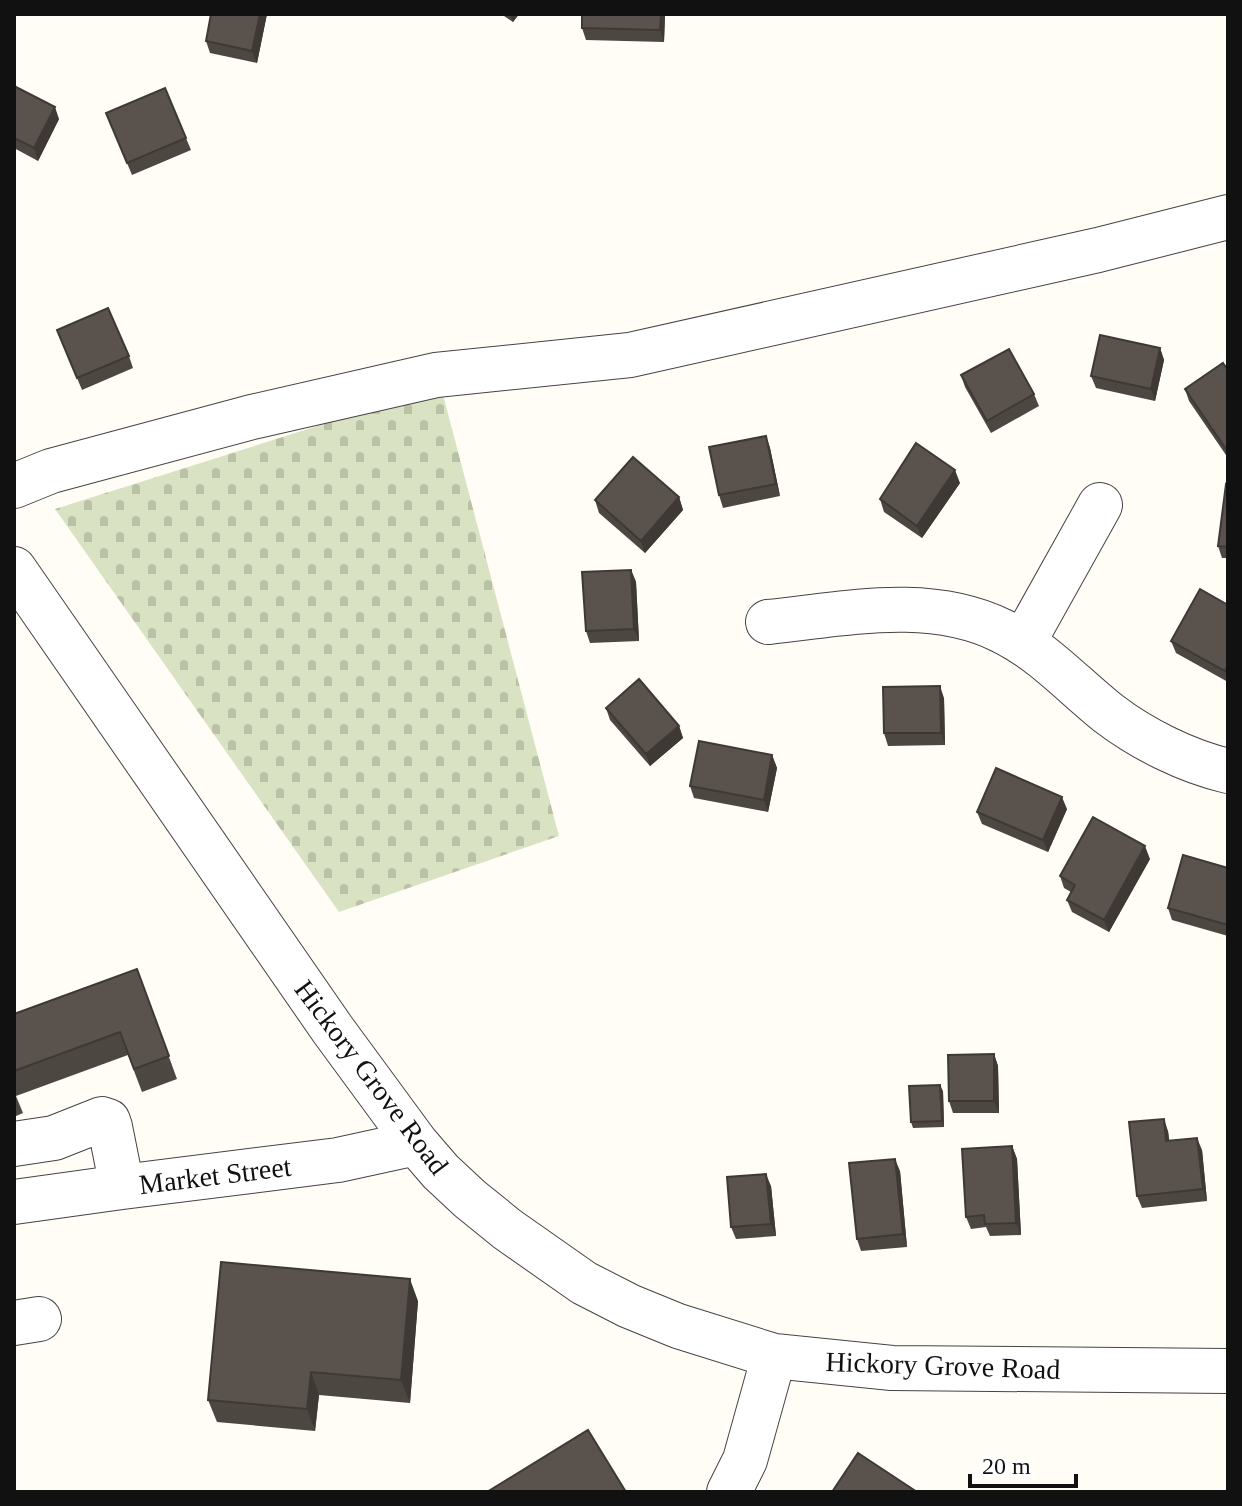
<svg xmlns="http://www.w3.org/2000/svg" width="1242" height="1506" viewBox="0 0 1242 1506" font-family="'Times New Roman',serif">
  <defs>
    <pattern id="cemetery-stones" width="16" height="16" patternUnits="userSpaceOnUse" patternTransform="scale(2)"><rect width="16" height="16" fill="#d9e3c4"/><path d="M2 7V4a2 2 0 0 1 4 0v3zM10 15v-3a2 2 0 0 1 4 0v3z" fill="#b9c2a7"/></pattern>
  </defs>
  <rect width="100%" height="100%" fill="#fffdf5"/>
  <path fill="url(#cemetery-stones)" d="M441,387L559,836L339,912L55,509Z"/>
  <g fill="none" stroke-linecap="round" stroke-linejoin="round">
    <g stroke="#444" stroke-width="46">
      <path id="minor" d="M14,486L51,471L252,417L436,375L630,355L1098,250L1228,217
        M14,569L333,1030L416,1143L441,1172L470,1199L507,1229L584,1283L629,1306L678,1326L774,1356L892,1368L1228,1371
        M768,622C846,614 929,595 1002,631C1043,651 1073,685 1108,713C1142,739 1186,761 1228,771
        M1023,643L1100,505
        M14,1144L54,1138L102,1119L108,1121L110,1127L122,1187
        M14,1202L122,1187L338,1160L416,1143
        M14,1323L39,1319
        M729,1492L745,1460L774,1356"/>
    </g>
    <use href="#minor" stroke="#fff" stroke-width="44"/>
  </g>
  <path fill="#4d4742" d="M211,14H267L257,63L210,53L206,41Z
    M501,14H519L513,22Z
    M665,14L664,42L586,40L582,28Z
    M14,86L59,119L38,161L14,148Z
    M106,113L186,138L191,150L132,175Z
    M57,330L129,356L133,368L82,390Z
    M1160,348L1164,360L1155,401L1096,388L1091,376Z
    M1228,370V458L1189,401L1185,389Z
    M961,375L1034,394L1039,406L991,433L965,387Z
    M766,436L770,448L780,496L723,508L719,495Z
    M960,483L922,538L884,512L880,499Z
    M1228,485V558H1222L1218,546Z
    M679,497L683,510L645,553L599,513L595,500Z
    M631,570L636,582L639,641L590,643L586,631Z
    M1228,605V682L1176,653L1171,641Z
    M944,698L945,745L888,746L884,733Z
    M606,708L679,726L683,738L650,766L610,720Z
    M772,755L777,768L768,812L694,798L690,786Z
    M1067,809L1048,852L982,824L977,812Z
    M1150,859L1109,932L1072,912L1067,900L1071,892L1064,888L1060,876Z
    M1228,868V936L1172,920L1168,908Z
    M137,969L177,1079L142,1092L128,1055L16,1096L23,1113L14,1117V1014Z
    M994,1054L998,1066L999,1113H953L949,1101Z
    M943,1091L944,1127L913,1128L911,1122Z
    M1168,1131L1169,1140L1202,1150L1207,1201L1142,1208L1137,1196Z
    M1012,1146L1017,1159L1021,1235L990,1236L986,1227L971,1229L966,1217Z
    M900,1171L907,1247L861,1251L857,1239Z
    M771,1186L776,1236L736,1239L731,1227Z
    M418,1301L410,1403L319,1395L315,1431L217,1422L208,1400Z"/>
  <path fill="#3f3936" d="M260,14H267L257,63L252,51Z
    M510,14H519L513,22Z
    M661,14H665L664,42L660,30Z
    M55,107L59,119L38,161L34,148Z
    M1160,348L1164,360L1155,401L1151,389Z
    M766,436L770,448L780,496L776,484Z
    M955,470L960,483L922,538L917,526Z
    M679,497L683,510L645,553L641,541Z
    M631,570L636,582L639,641L634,629Z
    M1228,665V680L1225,671Z
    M940,686L944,698L945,745L941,733Z
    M679,726L683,738L650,766L646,754Z
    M772,755L777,768L768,812L764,800Z
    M1062,797L1067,809L1048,852L1043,840Z
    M1145,846L1150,859L1109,932L1104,920Z
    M994,1054L998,1066L999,1113L994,1101Z
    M940,1085L943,1091L944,1127L942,1121Z
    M1164,1119L1168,1131L1171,1153L1166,1141Z
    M1197,1138L1202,1150L1207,1201L1203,1189Z
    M1012,1146L1017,1159L1021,1235L1016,1223Z
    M895,1159L900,1171L907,1247L903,1234Z
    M766,1174L771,1186L776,1236L771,1224Z
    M410,1279L418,1301L410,1403L401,1380Z
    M311,1372L319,1395L315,1431L307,1409Z"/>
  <path fill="#5a524d" stroke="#3f3936" stroke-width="2" d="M211,14H260L252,51L206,41Z
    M582,14H661L660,30L582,28Z
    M14,86L55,107L34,148L14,138Z
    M165,88L186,138L127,163L106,113Z
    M108,308L129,356L77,378L57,330Z
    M1100,335L1160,348L1151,389L1091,376Z
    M1009,349L1034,394L987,421L961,375Z
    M1223,363L1228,370V447L1226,449L1185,389Z
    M766,436L776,484L719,495L709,447Z
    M916,443L955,470L917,526L880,499Z
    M633,457L679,497L641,541L595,500Z
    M1226,484L1228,485V547L1218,546Z
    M631,570L634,629L586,631L582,572Z
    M1200,589L1228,605V665L1225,671L1171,641Z
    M639,679L679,726L646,754L606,708Z
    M940,686L941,733H884L883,687Z
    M699,741L772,755L764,800L690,786Z
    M996,768L1062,797L1043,840L977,812Z
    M1093,817L1145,846L1104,920L1067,900L1075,885L1060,876Z
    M1183,855L1228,868V925L1168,908Z
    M137,969L169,1056L134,1069L120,1032L14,1071V1014Z
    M994,1054V1101H949L948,1055Z
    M940,1085L942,1121L911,1122L909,1086Z
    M1164,1119L1166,1141L1197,1138L1203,1189L1137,1196L1129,1122Z
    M1012,1146L1016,1223L985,1224L984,1215L966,1217L962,1149Z
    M895,1159L903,1234L857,1239L849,1163Z
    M766,1174L771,1224L731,1227L727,1177Z
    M221,1262L410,1279L401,1380L311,1372L307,1409L208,1400Z
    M588,1430L626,1492H487Z
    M858,1453L917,1492H832Z"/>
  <g text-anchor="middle" stroke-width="8" stroke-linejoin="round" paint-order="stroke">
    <g font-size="28" fill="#111" stroke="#fff">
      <text transform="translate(372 1077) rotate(53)" y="10">Hickory Grove Road</text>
      <text transform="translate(215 1175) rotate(-7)" y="10">Market Street</text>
      <text transform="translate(943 1365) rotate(2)" y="10">Hickory Grove Road</text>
    </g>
  </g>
  <rect width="1242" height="1506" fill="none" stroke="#111111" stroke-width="32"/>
  <path d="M970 1474v12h106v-12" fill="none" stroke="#111111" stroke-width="4"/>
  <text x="982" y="1474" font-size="24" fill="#111111" stroke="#ffffff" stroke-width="6" paint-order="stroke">20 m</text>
</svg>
